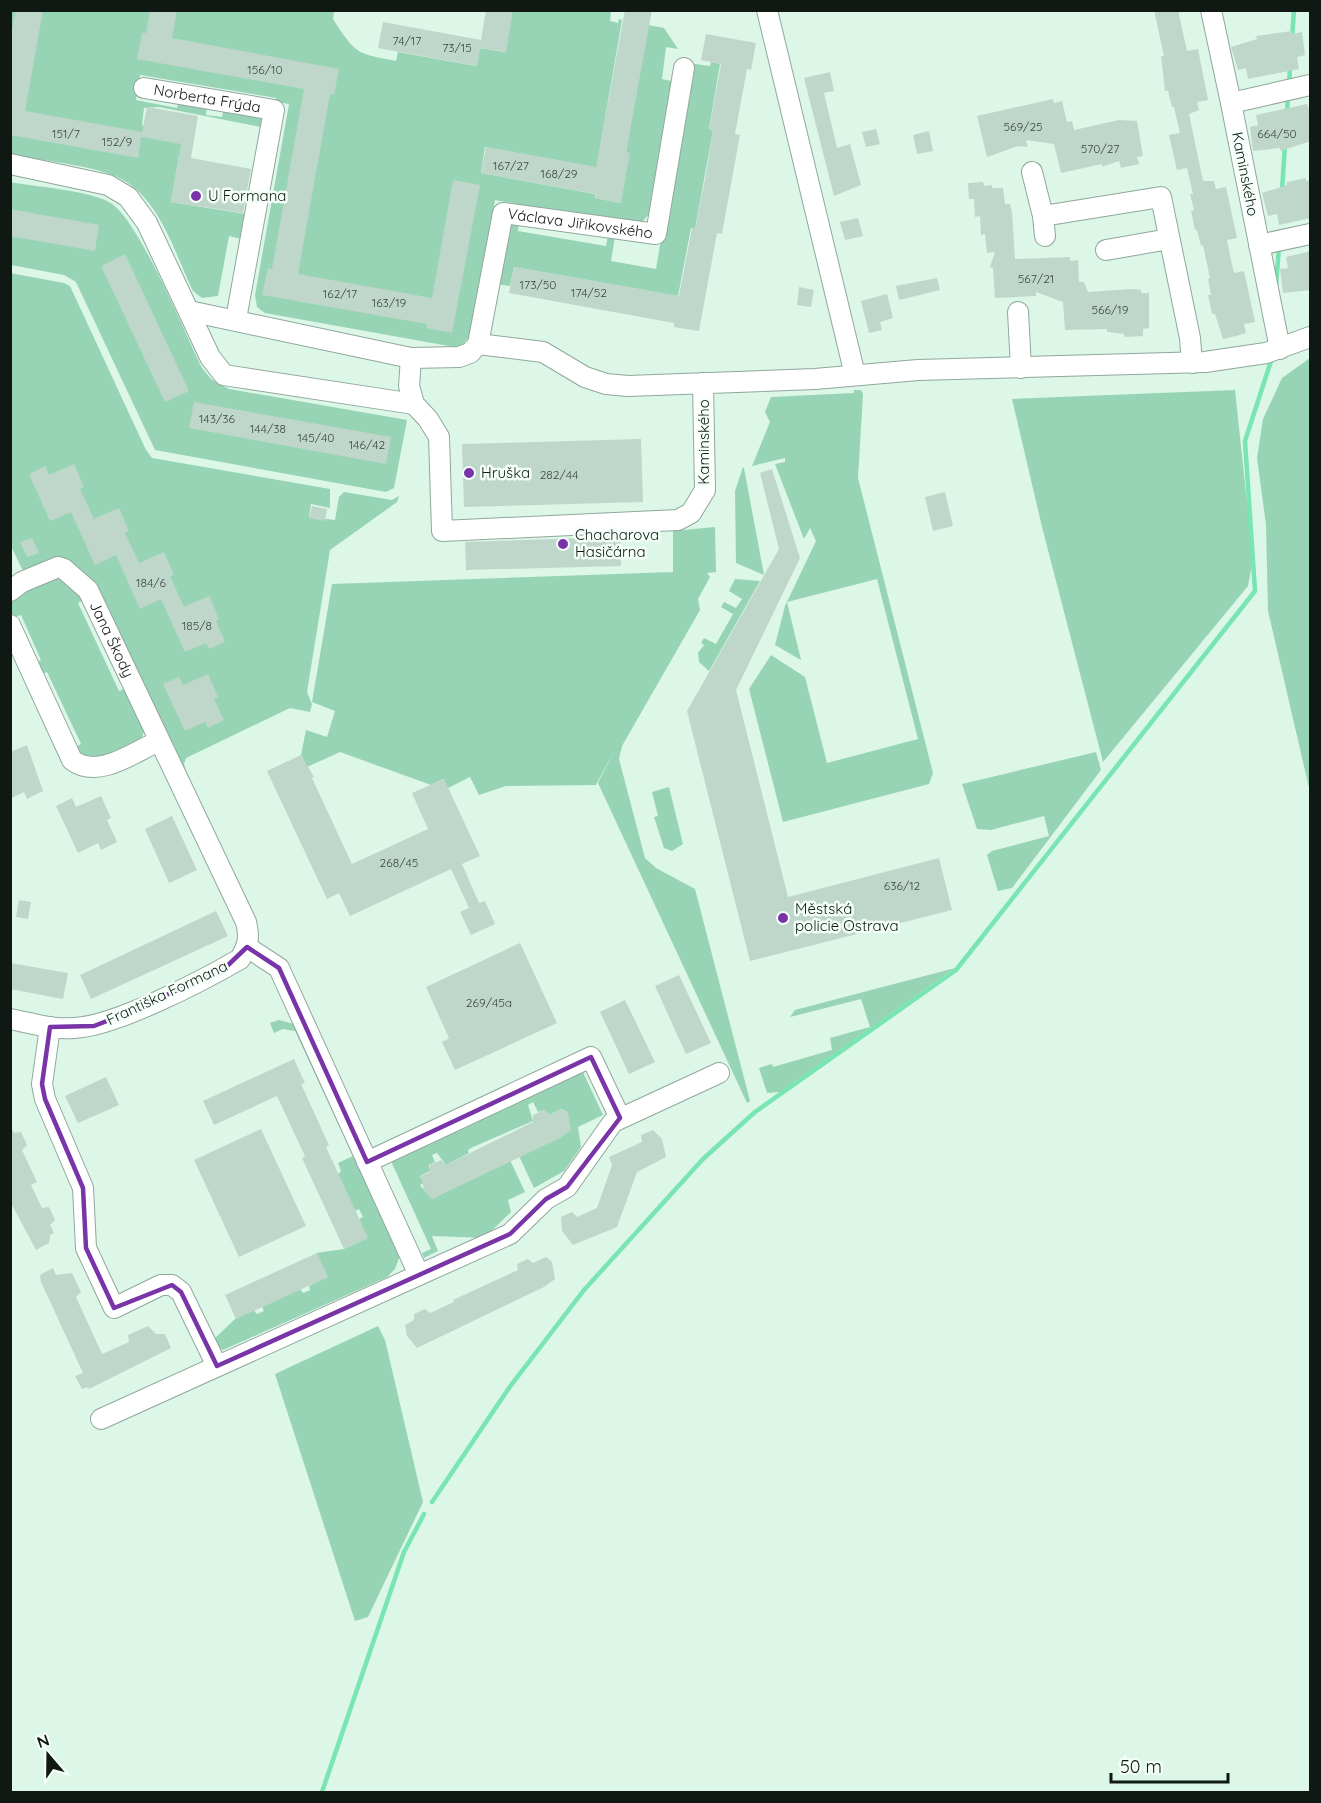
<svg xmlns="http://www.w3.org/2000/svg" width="1321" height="1803" viewBox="0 0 1321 1803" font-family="Quicksand,sans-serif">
  <rect width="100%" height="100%" fill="#dcf6e8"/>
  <path fill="#97d4b5" d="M10,11H334L333,19C356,54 355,53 396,61L398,52L476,66L479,48L505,52L512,11H611L610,21L618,23L619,19L622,20L600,147V168L485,147L481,173L595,194V198L621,203L626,152L648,25L664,28L678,49L666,47L662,79L676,82L651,212L642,222L627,224L495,200L471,334L460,348L265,313L257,307L255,295L289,104L276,102V98L140,75L136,100L177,108L179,100L207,105L206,115L222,117L224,108L263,117L266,128L159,107L144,108L142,125L190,145L179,156L171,202L246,214L245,240L229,236L218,296L202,298L193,291C174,252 159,194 115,176C85,164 43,161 11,155Z
    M711,62L720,64L709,129L713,130L695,229L691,228L678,296L514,267L510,286L495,284L510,224L519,221L518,231L606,246L608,235L615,236L611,261L656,269L672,174L687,63L710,66Z
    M10,182C36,187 87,190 109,202C138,217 185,334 202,368L211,379L229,389L407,420L394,488L386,492L155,450L76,282L64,275L11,265Z
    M10,273L64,283L70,286L146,450L152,458L330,489V508L311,504L309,517L335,520L339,497L344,492L392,500L399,496L397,502L330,550L307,692L312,704L310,712L290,708L186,758L184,764L186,770L182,772L62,558L32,572L22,569L10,544Z
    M1310,358V792L1268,611L1266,525L1257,458L1263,419L1282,378Z
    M854,390H861L863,394L858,478L933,773L929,784L783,822L749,689L771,655L805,677L827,763L918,739L877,579L787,602L801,660L775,645L785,606L816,541L810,528L804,539L775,464L785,462V458L752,466L770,422L765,412L771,397L854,393Z
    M1235,390L1253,559L1248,586L1103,762L1042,527L1012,399Z
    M743,467L744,468L764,575L736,563L735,491Z
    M715,527L716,572L707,573L710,577L698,599L700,610L622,746L619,759L645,858L656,868L695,889L750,1101L747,1103L598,783L614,751L596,785L506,786L479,795L470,777L448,788L443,779L431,785L340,752L307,767L301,755L306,730L327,737L335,711L312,702L332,584L673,572V531Z
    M56,574L87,598L78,603L119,691L129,687L145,729L141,740L95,763L72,749L81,744L47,672L37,676L32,665L41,660L21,615L10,618V602L14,596Z
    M735,579L760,581L709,671L699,662L698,653L704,645L701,643L704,638L716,644L733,614L721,607L724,602L736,608L742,599L729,591Z
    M1096,752L1101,770L1012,888L998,891L987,855L992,851L1049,836L1044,816L991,830L977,829L962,784Z
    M669,787L683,844L672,851L664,848L654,817L658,816L652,792Z
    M955,968L780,1092L767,1093L759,1068L772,1064L773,1067L832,1050L830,1038L870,1027L861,999L790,1017L795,1010Z
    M279,1020L294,1024L400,1255L395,1269L387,1277L223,1350L212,1341L235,1319L254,1310L257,1314L264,1311L262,1307L300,1289L303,1293L310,1290L309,1286L327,1277L316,1253L344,1249L367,1238L359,1219L363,1217L359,1209L355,1211L338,1174L341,1171L338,1163L353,1156L295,1031L283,1029L274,1033L270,1023Z
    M582,1070L603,1115L578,1127L581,1147L564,1171L534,1188L519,1156L566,1111L561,1109L549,1115L544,1110L538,1112L533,1102L528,1105L533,1121L473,1147L468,1150L469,1153L446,1165L437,1153L432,1155L435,1162L429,1165L430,1171L420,1176L424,1183L420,1185L432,1199L510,1160L525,1192L508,1200L511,1212L484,1238L432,1236L438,1251L424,1258L422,1253L431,1249L390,1159Z
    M378,1326L385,1340L423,1502L368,1617L355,1621L275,1374Z"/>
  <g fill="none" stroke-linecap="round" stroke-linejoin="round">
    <path stroke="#78e5b2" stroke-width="4.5" d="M1292,38L1294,10
      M1289,86L1290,67
      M1287,113L1288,94
      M1282,190L1285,145
      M1276,286L1279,247
      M432,1502L509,1388L584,1290L703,1159L755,1112L956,970L1255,591L1245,441L1272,358
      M322,1792L404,1552L424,1514"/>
  </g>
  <path fill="#bfd7ca" d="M16,10H43L25,111L142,132L147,107L198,116L191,158L251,169L243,213L171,202L181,144L141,137L138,158L10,135V39Z
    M150,10H177L172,38L339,69L334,95L330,94L298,274L432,298L453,180L480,185L452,333L426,328L427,324L262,295L268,268L272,269L304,89L137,59L142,33H146Z
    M486,10H513L506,52L480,48L481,45L477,66L378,48L383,22L481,40Z
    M625,10H652L626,152L630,153L621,203L595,198L596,194L481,173L486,147L596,167Z
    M1154,10H1178L1187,51L1198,49L1208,100L1197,102L1199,110L1189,114L1203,181H1214L1216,189L1226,187L1237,238L1227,240L1231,260L1234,273L1244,271L1255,322L1244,324L1246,333L1236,336L1223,339L1215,314H1212L1208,295H1211L1208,279L1210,278L1203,245L1201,246L1197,230H1195L1191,211L1194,210L1190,194H1193L1187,168L1177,170L1169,135L1180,133L1174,107H1172L1168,91H1165L1161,56H1164Z
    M1292,31V34L1302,32L1305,55L1297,57L1299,69L1248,79L1246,68L1238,70L1231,47L1257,39L1256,36Z
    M706,34L756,43L751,70L747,69L735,134L740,135L731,184L722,234L717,233L699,331L674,327V323L509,293L514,267L679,296L692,228L695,229L705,179L713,130H709L721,64L701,60Z
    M830,72L834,91L824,93L837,148L850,144L861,185L834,196L804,78Z
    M1053,99L1054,103L1062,101L1067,122L1072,121L1074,130L1119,120L1137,121L1143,156L1137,157L1139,164L1121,168L1119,161L1102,167V164L1061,173L1054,144L1026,140L1028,147L1018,146L987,157L977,116Z
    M1307,104L1311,114V141L1280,151V148L1253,151L1250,127L1258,125L1256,115Z
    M876,129L880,144L866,147L862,132Z
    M929,131L933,151L917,154L913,135Z
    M1306,178V181L1311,180V218L1279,225L1277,214L1268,216L1262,193L1287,185V182Z
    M983,182L984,186L992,185V188H1003L1005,204H1010L1012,212L1015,259L1070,257V261L1078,260L1079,282H1084L1088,292L1132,289L1141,290V293H1149V328L1143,329V336L1125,337L1124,334L1107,332V329L1065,330L1063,302L1036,292V296L995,298L993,268L990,267L995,252L987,253L985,234L981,235L980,216L975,217L974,199H969L968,183Z
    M10,209L99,225L95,251L10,236Z
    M858,218L863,236L845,240L840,222Z
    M1311,251V290L1283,293L1280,269L1288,268L1286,257Z
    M125,254L189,391L165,402L101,266Z
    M937,278L940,290L899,300L896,286Z
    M799,287L814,290L811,307L797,305Z
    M887,294L893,318L880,322L882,330L869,333L861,301Z
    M194,402L391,437L386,464L189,428Z
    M641,439L643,502L464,507L462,444Z
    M74,464L84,487L80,489L94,519L119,508L129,531L125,533L139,563L164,552L174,575L170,576L184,607L209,596L219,619L216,621L225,642L209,649L206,643L185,652L161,599L140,609L116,555L95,565L71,512L50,521L29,474L45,466L49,475Z
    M772,469L800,558L736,690L788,897L939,858L952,910L750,961L687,711L779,549L760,473Z
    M945,492L953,526L933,531L925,497Z
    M312,506L327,509L325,521L309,518Z
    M620,537L621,566L466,570L465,542Z
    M32,538L39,553L27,557L20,542Z
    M208,674L218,697L214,699L224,720L208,728L205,722L185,731L163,684L179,677L183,685Z
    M27,745L43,791L27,799L24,792L10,799V752Z
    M301,755L314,777L312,778L352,864L428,829L412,793L444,779L480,856L462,864L479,903L485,901L495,924L471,935L460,912L469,908L451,869L350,916L339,893L327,899L267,771Z
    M101,796L111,818L107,820L117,842L101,850L98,843L78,853L56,806L72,798L76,807Z
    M172,816L197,870L169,883L145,829Z
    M19,900L31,902L28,919L16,917Z
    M216,911L228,936L91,999L80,975Z
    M520,943L557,1023L455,1070L442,1042L449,1038L426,987Z
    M10,963L68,973L63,999L10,989Z
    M679,975L711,1043L686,1054L655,986Z
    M625,1000L655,1062L629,1074L600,1012Z
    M294,1059L305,1083L301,1084L329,1145L326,1147L368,1238L344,1249L302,1158L305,1156L277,1096L214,1125L203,1101Z
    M106,1077L119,1105L78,1123L65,1096Z
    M561,1109L568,1112L571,1130L560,1138L432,1199L424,1190L421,1176L430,1172V1165L441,1160L446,1165L533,1122V1115L544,1110L549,1115Z
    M10,1125L14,1133L21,1132L27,1145L22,1150L37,1182L31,1185L42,1208L49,1207L55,1220L50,1225L54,1233L50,1235L49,1243L36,1250L10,1201Z
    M261,1129L306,1226L239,1257L194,1160Z
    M653,1130L662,1139L666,1157L637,1172L617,1227L573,1245L562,1231L561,1217L572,1212L577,1217L597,1208L612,1165L609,1157L642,1142L641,1135Z
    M317,1253L328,1277L236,1319L225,1295Z
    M546,1257L552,1262L555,1279L544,1287L417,1348L407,1336L405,1325L414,1320V1314L425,1309L430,1313L454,1302L453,1300L518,1270L517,1264L528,1259L533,1263Z
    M53,1268L56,1275L72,1273L81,1292L76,1297L102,1354L129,1342L128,1335L148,1326L156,1334H165L171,1348L89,1389L88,1387L82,1389L75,1376L83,1373L41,1282L40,1275Z"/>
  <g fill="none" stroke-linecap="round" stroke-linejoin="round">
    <g stroke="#90a89b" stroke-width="22">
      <g id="minor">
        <path d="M767,10L855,375"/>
        <path d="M1211,10L1231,103"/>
        <path id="s1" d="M144,88L274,110L236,319"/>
        <path d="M10,164L108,185L128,197L147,223L210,357L224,375L414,404"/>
        <path d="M1032,172L1043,216L1161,197L1190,338L1192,363"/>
        <path d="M1043,216L1045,236"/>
        <path d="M1259,245L1310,234"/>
        <path d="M1106,250L1169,239"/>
        <path id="s2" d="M189,311L411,358L459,357L470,353L478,344L503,213L656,234L684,68"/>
        <path d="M1018,312L1021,368"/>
        <path d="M478,344L543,352L585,377L606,384L628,386L815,379L918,370L1205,362L1266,353L1310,337"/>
        <path d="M1280,349L1231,103L1310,85"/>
        <path d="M411,358L409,386L414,404L428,419L439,437L442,531L678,520L691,513L705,490L703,383"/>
        <path id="s3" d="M10,591L22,582L58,567L64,569L88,590L246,922C250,937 248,946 240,959C202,981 116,1026 74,1028C53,1030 31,1023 10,1019"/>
        <path d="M10,625L72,760C98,780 134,752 159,741"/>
        <path d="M50,1027L42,1084L45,1099L83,1188L86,1248L114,1308L161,1285H172L181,1292L217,1366"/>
        <path d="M367,1162L591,1057L620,1118"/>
        <path d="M419,1275L510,1234L546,1199L567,1187L613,1122L719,1073"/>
        <path d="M101,1419L419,1275L279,968L247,947"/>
      </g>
    </g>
    <use href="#minor" stroke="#fff" stroke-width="20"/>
  </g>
  <path fill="none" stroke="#7934a8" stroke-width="4.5" stroke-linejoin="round" d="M247,947L279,968L367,1162L591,1057L620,1118L567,1187L546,1199L510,1234L217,1366L181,1292L172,1285L114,1308L86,1248L83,1188L45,1099L42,1084L50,1027L94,1026L125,1014L225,968Z"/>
  <g fill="#7934a8" stroke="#f5fff9" stroke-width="2">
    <circle cx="196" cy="196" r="6"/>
    <circle cx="469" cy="473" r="6"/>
    <circle cx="563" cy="544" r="6"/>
    <circle cx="783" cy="918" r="6"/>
  </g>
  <g text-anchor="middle" stroke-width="5" stroke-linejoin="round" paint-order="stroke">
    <g font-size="12" fill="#3c4842">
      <text x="407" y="45">74/17</text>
      <text x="457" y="52">73/15</text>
      <text x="265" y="74">156/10</text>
      <text x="1023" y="131">569/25</text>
      <text x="66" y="138">151/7</text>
      <text x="1277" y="138">664/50</text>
      <text x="117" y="146">152/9</text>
      <text x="1100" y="153">570/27</text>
      <text x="511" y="170">167/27</text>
      <text x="559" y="178">168/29</text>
      <text x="1036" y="283">567/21</text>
      <text x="538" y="289">173/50</text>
      <text x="589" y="297">174/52</text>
      <text x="340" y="298">162/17</text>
      <text x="389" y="307">163/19</text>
      <text x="1110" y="314">566/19</text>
      <text x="217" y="423">143/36</text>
      <text x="268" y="433">144/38</text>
      <text x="316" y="442">145/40</text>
      <text x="367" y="449">146/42</text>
      <text x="559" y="479">282/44</text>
      <text x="151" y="587">184/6</text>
      <text x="197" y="630">185/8</text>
      <text x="399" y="867">268/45</text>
      <text x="902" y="890">636/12</text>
      <text x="489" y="1007">269/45a</text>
    </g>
    <g font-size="15" fill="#101814" stroke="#f5fff9">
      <text dy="5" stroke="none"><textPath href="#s1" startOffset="64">Norberta Frýda</textPath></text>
      <text transform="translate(1245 174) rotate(79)" y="5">Kaminského</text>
      <text dy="5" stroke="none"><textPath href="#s2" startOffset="510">Václava Jiřikovského</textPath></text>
      <text transform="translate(704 442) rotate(-90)" y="5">Kaminského</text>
      <text dy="5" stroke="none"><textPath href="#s3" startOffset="147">Jana Škody</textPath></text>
      <text transform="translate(167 993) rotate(-25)" y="5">Františka Formana</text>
    </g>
    <g font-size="15" fill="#101814" stroke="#f5fff9" text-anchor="start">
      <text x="208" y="201">U Formana</text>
      <text x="481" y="478">Hruška</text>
      <text x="575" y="540">Chacharova<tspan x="575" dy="17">Hasičárna</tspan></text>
      <text x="795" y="914">Městská<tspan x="795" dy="17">policie Ostrava</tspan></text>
    </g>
  </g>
  <rect width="1321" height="1803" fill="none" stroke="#101814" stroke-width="24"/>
  <g transform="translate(48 1755) rotate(340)" stroke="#f5fff9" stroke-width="4.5" paint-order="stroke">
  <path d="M0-4.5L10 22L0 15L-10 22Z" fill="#101814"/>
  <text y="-9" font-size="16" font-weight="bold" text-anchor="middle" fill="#101814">N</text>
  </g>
  <path d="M1111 1773v9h117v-9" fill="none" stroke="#101814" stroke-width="3"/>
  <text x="1120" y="1773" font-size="18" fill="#101814" stroke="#f5fff9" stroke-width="4.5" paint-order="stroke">50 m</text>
</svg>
